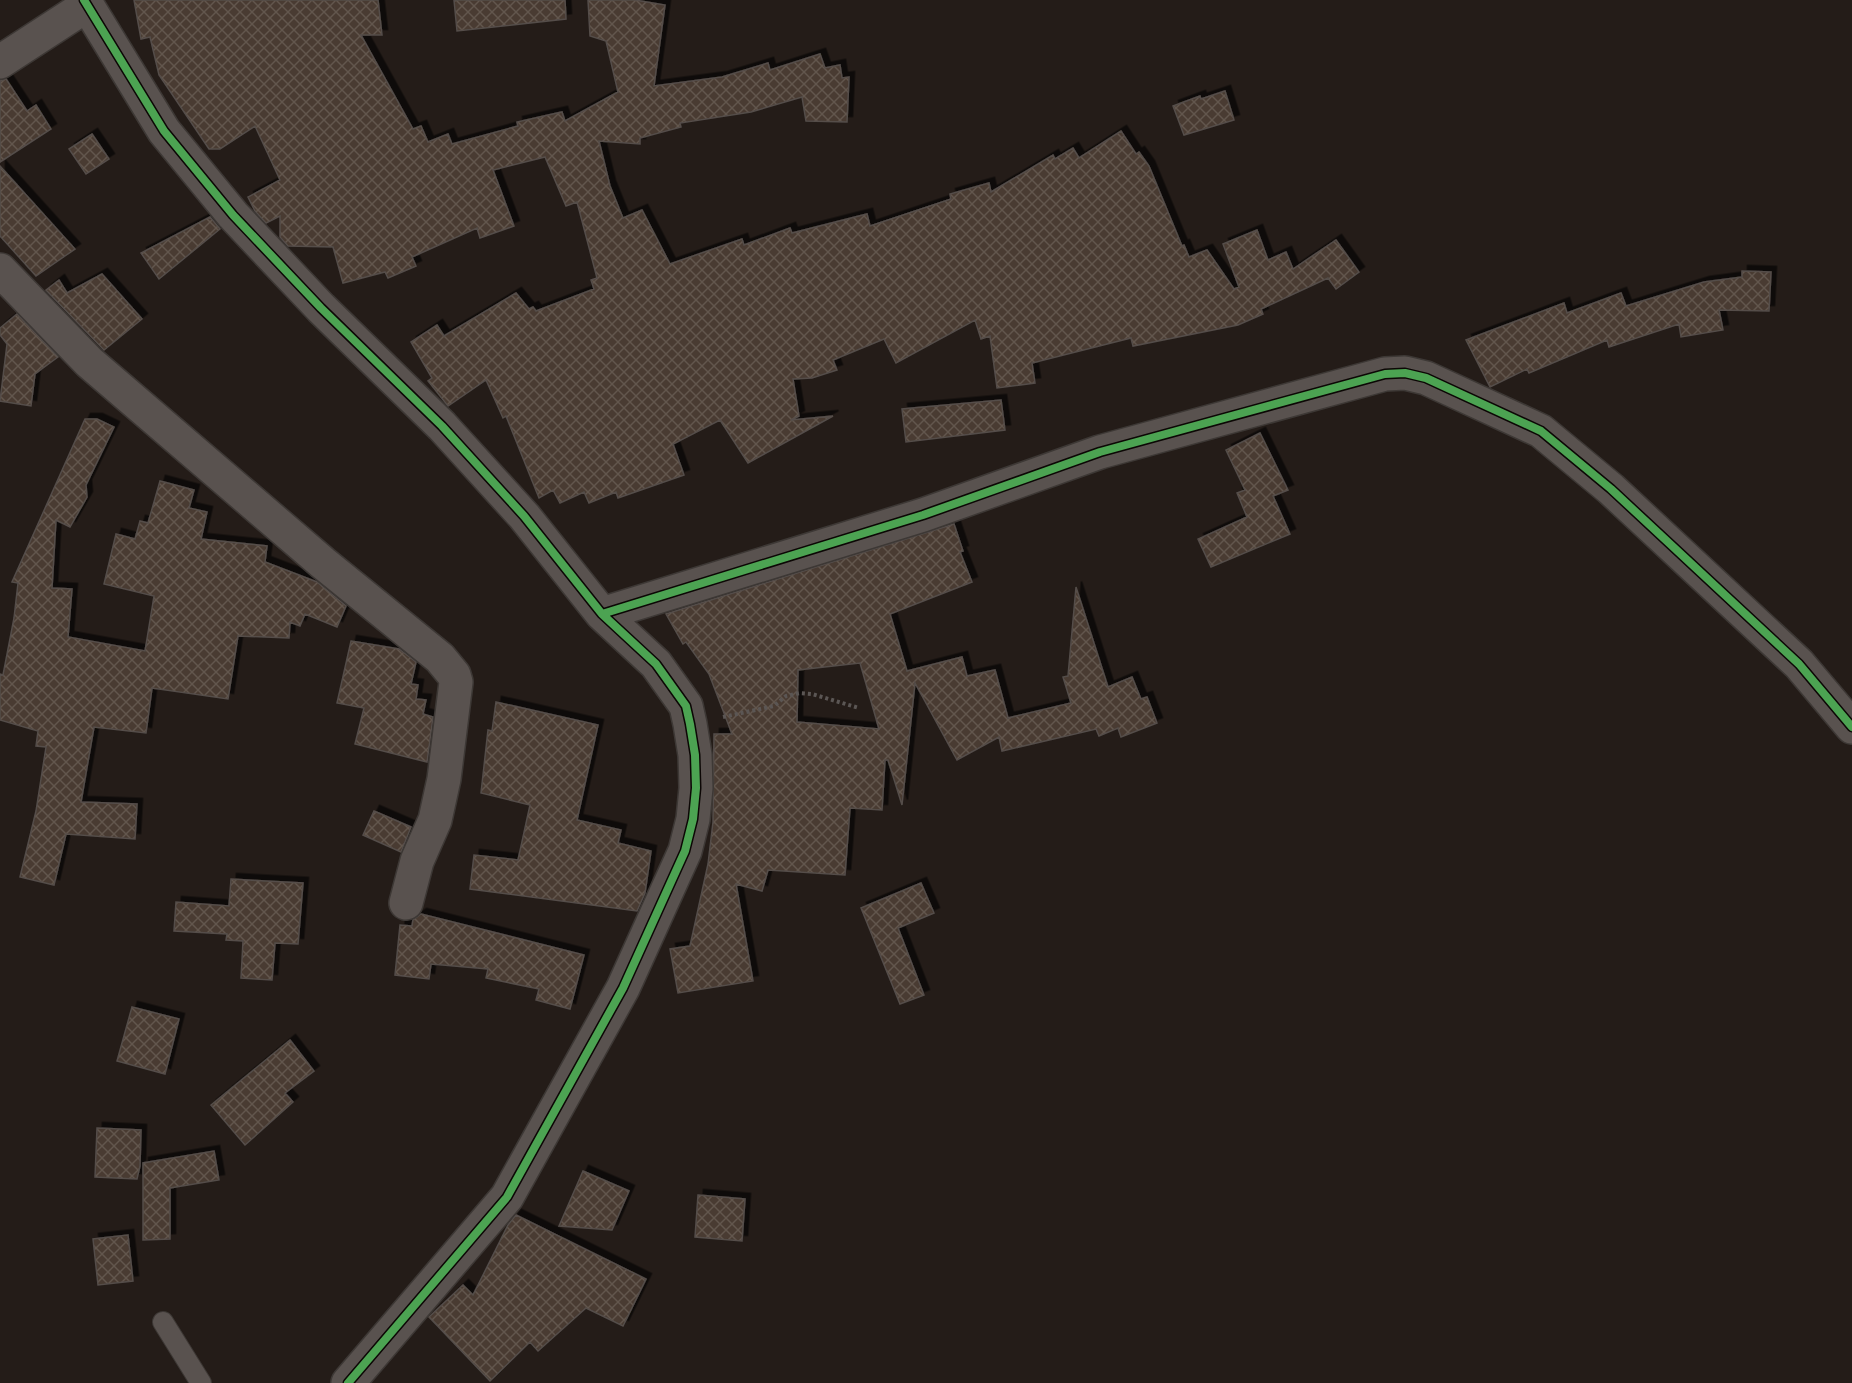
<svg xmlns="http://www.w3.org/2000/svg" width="1852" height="1383" viewBox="0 0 1852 1383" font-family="Manrope,sans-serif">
  <defs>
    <pattern id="building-cross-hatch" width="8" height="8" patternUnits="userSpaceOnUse" patternTransform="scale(1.5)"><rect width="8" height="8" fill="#483a30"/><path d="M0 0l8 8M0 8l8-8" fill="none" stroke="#62564d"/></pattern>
    <filter id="shadow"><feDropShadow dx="5.5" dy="-5.5" stdDeviation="0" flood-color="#0009"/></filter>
  </defs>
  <rect width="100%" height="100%" fill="#241c18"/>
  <path fill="url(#building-cross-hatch)" stroke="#544d4a" stroke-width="1.5" fill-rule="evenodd" filter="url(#shadow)" d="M134,0H378L382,35H361L413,129L421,126L428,142L448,134L452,144L518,126L517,122L562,112L565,121L618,92L606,41L590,36L588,0H635L665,5L654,86L722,77L768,63L770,70L820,54L825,68L840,65L842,78L849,77L847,122L806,121L802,97L751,112L680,123L681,127L640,138V144L599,141L610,186L623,218L642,210L670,264L742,239L744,245L790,228L792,233L867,214L870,226L951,199L950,194L989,183L991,192L1053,155L1055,159L1073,148L1079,158L1121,131L1136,154L1139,152L1149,166L1182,246L1184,245L1189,257L1207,250L1234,289L1239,287L1223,244L1257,230L1268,260L1286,252L1293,269L1336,240L1359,272L1336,289L1328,278L1261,309L1263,314L1238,325L1133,346L1131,338L1032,363L1035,383L997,388L990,336L981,339L975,320L896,363L884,339L833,360L837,370L812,378L793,379L799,416L791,420L833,416L748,463L720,420L673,444L684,475L618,498L616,492L589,503L584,492L560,503L553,490L539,498L506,416L503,418L486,380L448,406L428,381L432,378L411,342L437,325L444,336L516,293L529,309L533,307L536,311L594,289L591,280L597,278L577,202L566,206L545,157L493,170L514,226L480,238L477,228L412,257L416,266L388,278L385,272L343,283L333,247L288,246L280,237V216L266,223L255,211L248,197L280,180L255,126L220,149H209L159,75L150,37L141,39Z
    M454,0H565L566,19L457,31Z
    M6,79L27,111L36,105L51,129L0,162V81Z
    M1225,91L1234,120L1184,135L1173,106L1200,96L1201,99Z
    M92,134L109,159L86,174L69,149Z
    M0,166L75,249L36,276L0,236Z
    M210,217L220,229L159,279L141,253Z
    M1742,271L1771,272L1769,311L1719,310L1723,330L1681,337L1679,324L1609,347L1607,340L1529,373L1527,369L1490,387L1466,340L1564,303L1567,313L1621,293L1626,306L1704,282L1742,277Z
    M102,274L142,319L104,350L46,290L59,280L67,293Z
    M17,314L58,357L35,374L31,406L0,401L7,344L0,335V328Z
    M1001,400L1005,430L906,442L902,409Z
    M85,419H97L114,427L86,485L87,497L70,527L56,520L52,588L72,589L68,637L145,651L154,596L104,584L116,534L135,539L140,521L148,523L160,481L194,490L189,508L207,512L201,539L267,546L265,562L317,582L346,606L337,627L305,614L300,626L290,622L289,638L238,636L228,699L152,688L146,733L94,727L81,802L137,804L135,839L66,834L54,885L20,877L36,811L46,747L36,746L38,731L0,720V674L3,675L14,618L18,583L12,582Z
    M1260,433L1288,490L1273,496L1290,534L1211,567L1198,539L1247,517L1237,493L1245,490L1226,450Z
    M954,524L963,551L960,552L972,582L890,614L907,671L962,657L967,676L995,670L1008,718L1071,703L1063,677L1068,676L1076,587L1108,687L1132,677L1141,699L1147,697L1157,723L1121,737L1118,728L1099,736L1096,729L1002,751L999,737L957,760L915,683L902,805L888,760H885L882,810L850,808L845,875L768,870L762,891L736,884L753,981L678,993L670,949L690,946L708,864L713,822L714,734H732L709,674L686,642L683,644L666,614ZM860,663L879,729L797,722L798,670Z
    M351,641L399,649L416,662L411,684L418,685L416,699L426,700L423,714L433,717L427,762L355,744L364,708L337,703Z
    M496,702L598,725L577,820L621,830L618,843L651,851L645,893L637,911L470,889L474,855L518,860L530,805L481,793L488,730L492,731Z
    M374,811L411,827L401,852L363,835Z
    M231,879L303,883L298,944L275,943L272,980L241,978L243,941L226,940L227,934L174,931L176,902L229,906Z
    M921,883L934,913L898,928L924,995L900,1004L861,908Z
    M421,914L584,955L570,1009L536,1000L539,989L486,978L488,969L431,964L429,979L395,975L400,925L412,926L413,920Z
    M132,1007L179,1019L165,1074L117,1061Z
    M290,1040L314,1071L285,1093L293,1102L245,1145L211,1105Z
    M97,1128L141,1130L140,1166L137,1179L95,1177Z
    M214,1151L219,1180L170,1188V1239L143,1240V1163Z
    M583,1171L629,1191L612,1230L559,1226Z
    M698,1195L745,1199L742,1241L695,1237Z
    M516,1215L646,1279L623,1326L586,1308L538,1351L530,1342L490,1381L429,1317L463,1285L473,1295L508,1225Z
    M128,1235L133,1281L98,1285L93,1239Z"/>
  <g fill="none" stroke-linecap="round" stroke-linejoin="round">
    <g stroke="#3d3835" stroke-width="22">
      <path id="service" d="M163,1322L201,1383"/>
    </g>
    <g stroke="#3d3835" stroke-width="36">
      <path id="minor" d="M84,0L164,131L233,215L321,308L442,426L524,516L602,614L656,664L686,706L690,724L695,755L696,788L693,819L685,851L623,988L507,1197L348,1383
        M0,62L86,6
        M0,270L89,362L323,563L440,658L454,675L456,682L444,779L435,820L417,861L406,903
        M602,614L923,515L1100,452L1385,374L1405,373L1426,378L1541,431L1611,489L1799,664L1852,727"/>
    </g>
    <path stroke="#5b5654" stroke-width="4" stroke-dasharray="3 3" stroke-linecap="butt" d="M723,717L774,706L786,696L800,693L812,694L859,708"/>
    <use href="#service" stroke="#59524f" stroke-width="20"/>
    <use href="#minor" stroke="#59524f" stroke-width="33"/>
    <g stroke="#0c0705" stroke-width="11">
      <path id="cycleway" d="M84,0L164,131L233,215L321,308L442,426L524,516L602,614L656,664L686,706L690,724L695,755L696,788L693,819L685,851L623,988L507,1197L348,1383
        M602,614L923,515L1100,452L1385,374L1405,373L1426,378L1541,431L1611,489L1799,664L1852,727"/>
    </g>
    <use href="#cycleway" stroke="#4ca352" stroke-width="8"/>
  </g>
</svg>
